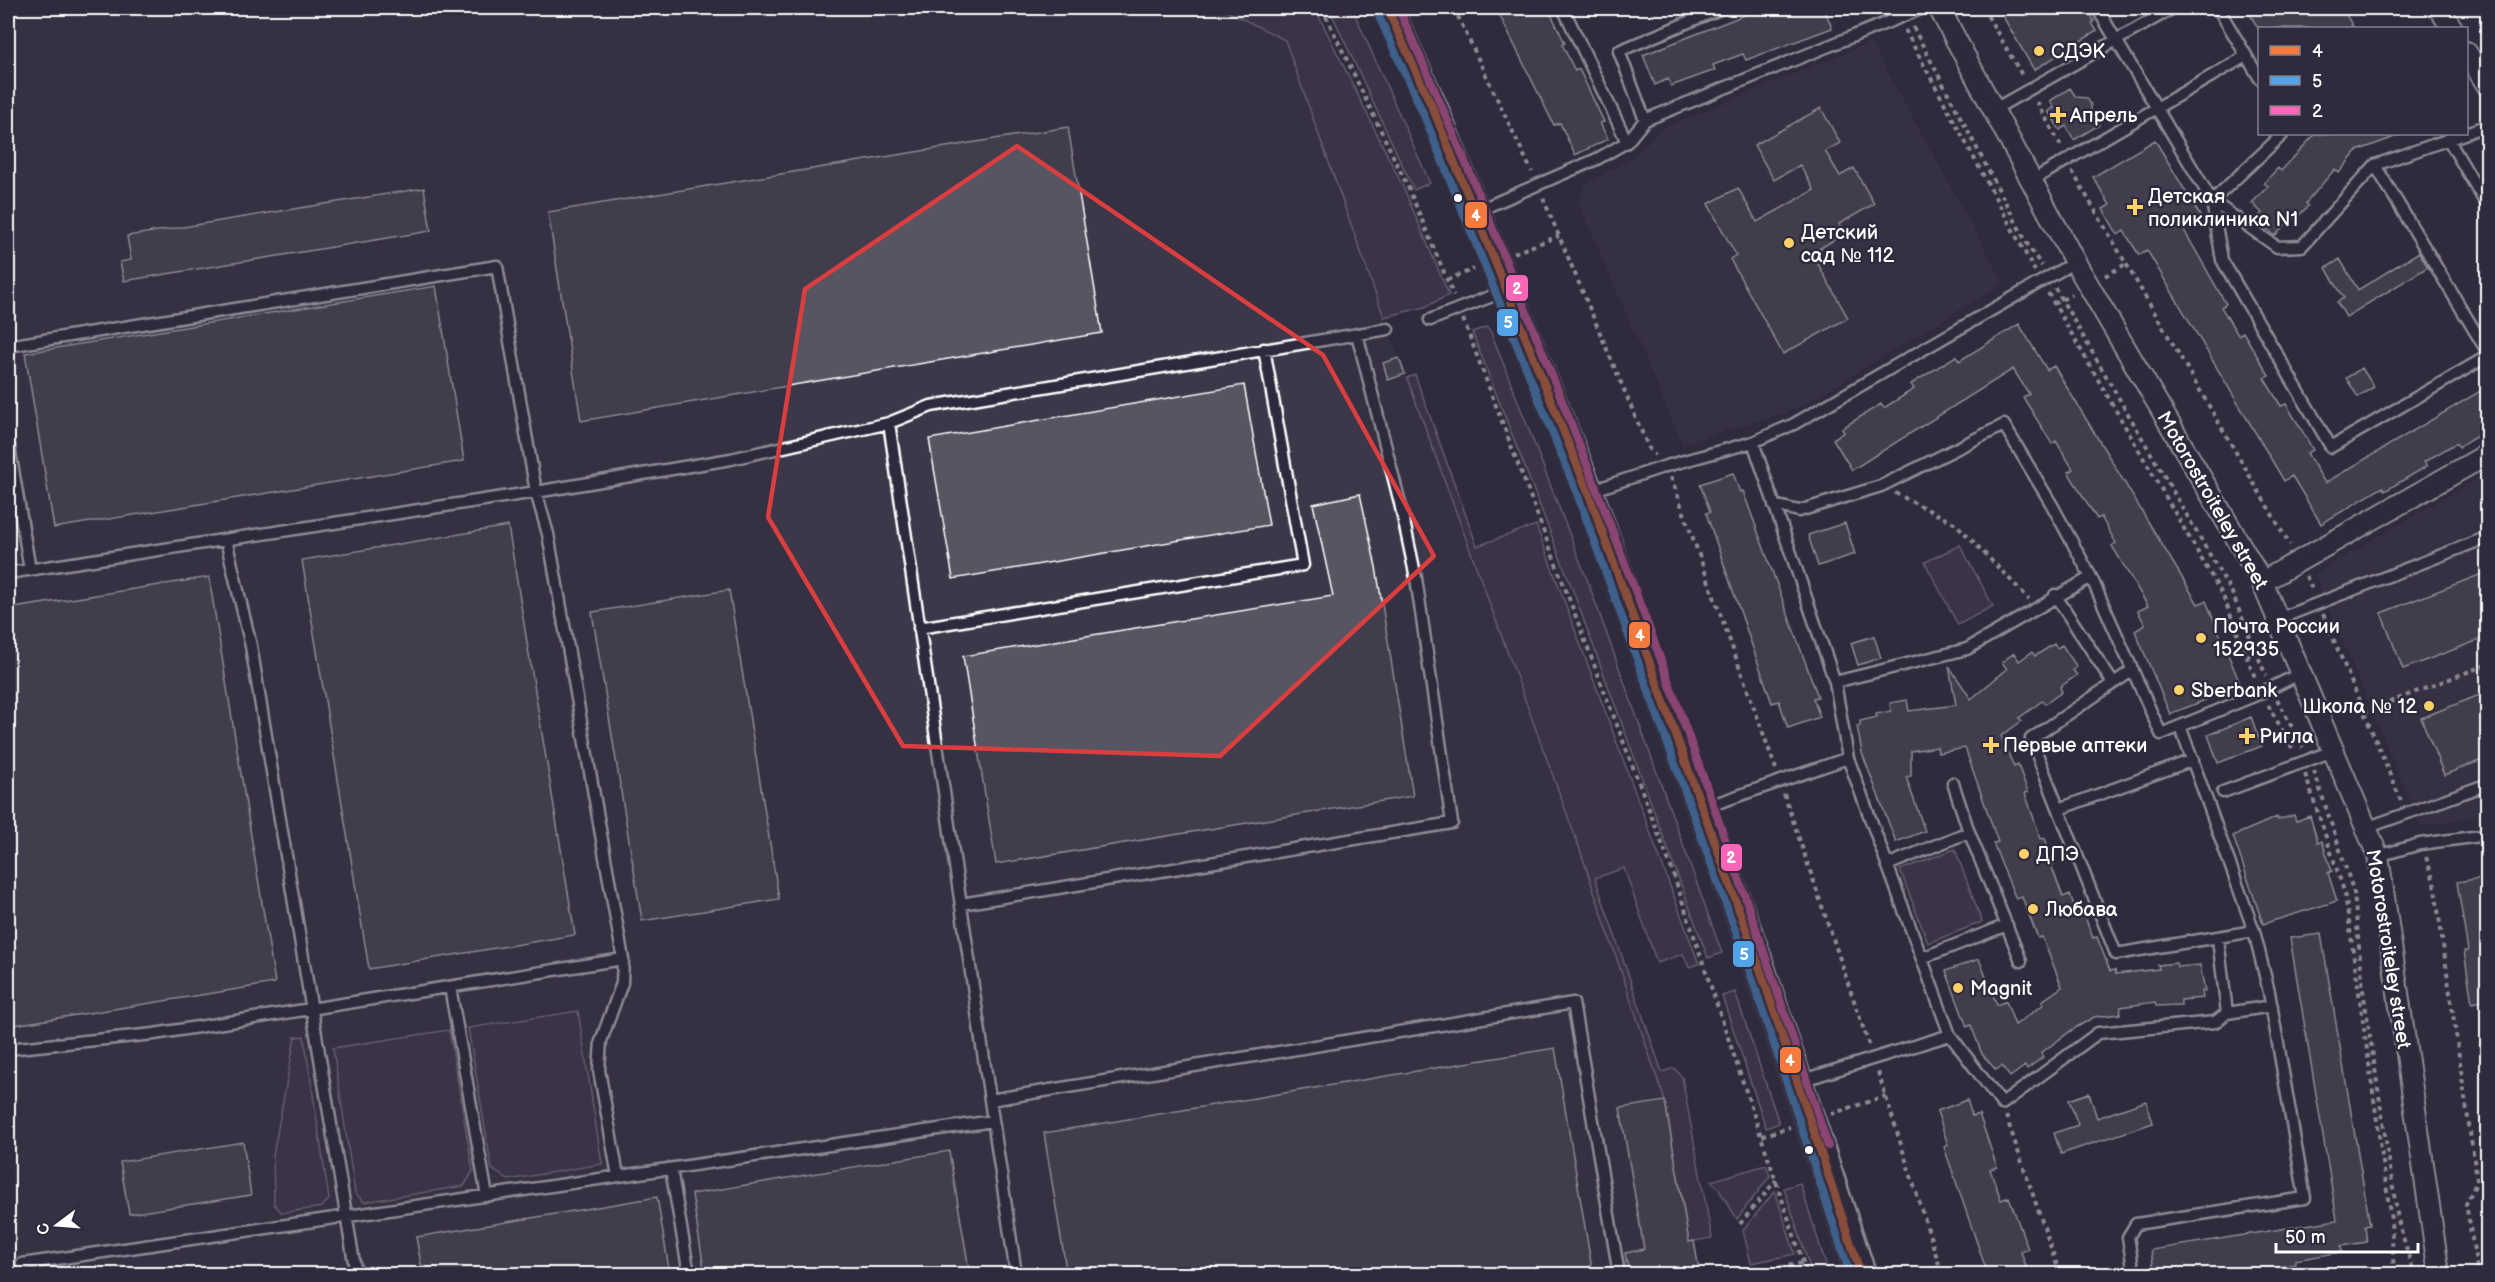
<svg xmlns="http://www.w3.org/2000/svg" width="2495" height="1282" viewBox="0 0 2495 1282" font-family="'Balsamiq Sans',sans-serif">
  <rect width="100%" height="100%" fill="#2f2a3d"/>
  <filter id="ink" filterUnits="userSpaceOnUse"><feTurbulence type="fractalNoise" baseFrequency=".0167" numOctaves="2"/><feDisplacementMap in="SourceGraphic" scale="12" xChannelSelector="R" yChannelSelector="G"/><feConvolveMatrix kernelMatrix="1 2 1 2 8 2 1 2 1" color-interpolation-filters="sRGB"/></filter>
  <g filter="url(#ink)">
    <path fill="#3c3749" d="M8,8H1221L1285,40L1388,329L1579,847L1665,1101L1689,1241H1694L1700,1274H8Z
      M1871,42L2004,283L1802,406L1783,414L1682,444L1578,202L1585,185L1631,158L1663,128Z
      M2487,473V815L2420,826L2314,574Z"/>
    <path fill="#464152" stroke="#a2a0a8" stroke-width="1.5" d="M1221,8H1315L1404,189L1449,295L1425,307L1384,317L1285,40Z
      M1329,8H1352L1430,183L1414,190Z
      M1487,327L1491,332L1588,582L1722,953L1708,958L1572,588L1472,332Z
      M1415,375L1477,546L1536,525L1699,964L1689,967L1683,954L1657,963L1624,868L1595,878L1662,1072L1674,1068L1682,1077L1712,1238L1689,1242L1665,1101L1579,847L1407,378Z
      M1960,545L1993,606L1958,625L1925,562Z
      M1955,849L1982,922L1928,943L1900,870Z
      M1735,992L1779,1123L1766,1128L1722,996Z
      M578,1011L602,1164L508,1180L492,1169L468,1028Z
      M449,1030L473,1171L464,1186L364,1202L355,1193L333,1048Z
      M304,1036L329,1199L322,1207L282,1213L274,1204L273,1155L295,1037Z
      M1766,1165L1770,1176L1737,1219L1718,1188L1711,1181Z
      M1800,1183L1829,1274H1812L1784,1188Z
      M1775,1191L1795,1254L1751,1263L1743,1230Z"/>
    <path fill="#595564" stroke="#fff" stroke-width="1.5" d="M1496,8H1548L1565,43L1562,44L1575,71L1579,69L1604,122L1600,123L1608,139L1575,155L1560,123L1554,125Z
      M1762,8H1824L1832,28L1746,60L1743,54L1713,65L1715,70L1671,86L1668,79L1655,85L1643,55Z
      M1998,8H2087L2094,21L2092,23L2097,31L2034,70Z
      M2246,8H2342L2354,28H2258Z
      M2070,88L2076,97L2087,98L2091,105V112L2099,125L2074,140L2066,126L2060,130L2048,111L2054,108L2050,101Z
      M1821,108L1840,143L1825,151L1840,176L1854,168L1874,204L1839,224L1844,234L1812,253L1848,318L1783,354L1730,259L1736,255L1708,204L1738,188L1757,222L1814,190L1800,165L1774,180L1754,145Z
      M1068,127L1102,333L581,421L548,212Z
      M2315,134L2400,135L2357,151L2339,173L2335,169L2306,203L2308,206L2296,219L2293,216L2275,236L2257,219L2262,213L2252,203L2268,186L2264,183L2278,168L2281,171Z
      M2155,140L2202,219L2184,230L2226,304L2221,307L2238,335L2243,332L2269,376L2264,378L2281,406L2286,404L2300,427L2313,450L2307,453L2325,483L2487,387V430L2459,447L2456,443L2424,462L2427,466L2385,491L2383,487L2321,524L2292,476L2284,481L2147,250L2139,255L2124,231L2118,235L2103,209L2110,205L2093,177Z
      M424,188L431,231L124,281L120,262L131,260L127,236Z
      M2419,252L2428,267L2346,317L2337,302L2344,298L2326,268L2340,259L2358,290Z
      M436,286L464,461L54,528L25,353Z
      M2019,324L2047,370L2054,366L2198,604L2206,601L2241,686L2170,714L2135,631L2145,625L2138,611L2148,606L2112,546L2116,543L2101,517L2097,519L2068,472L2073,469L2056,441L2052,444L2023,397L2029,394L2013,369L1852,470L1833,439L1844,432L1842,428L1881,404L1884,408L1914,389L1911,384L1956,356L1959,361Z
      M1399,358L1405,374L1388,380L1383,363Z
      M2362,368L2374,387L2358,397L2346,378Z
      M1244,385L1269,525L953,579L929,439Z
      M1733,473L1740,492L1743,491L1818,697L1813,698L1820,717L1788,728L1779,701L1772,703L1706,513L1710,512L1700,484Z
      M1360,494L1376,567L1413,796L996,864L963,656L1333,596L1313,504Z
      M1845,523L1855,554L1818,566L1808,535Z
      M508,526L575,935L369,969L302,560Z
      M2487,572V637L2403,669L2381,613Z
      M209,577L275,983L8,1026V609Z
      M729,590L779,899L642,921L592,612Z
      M1874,636L1881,658L1858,665L1851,643Z
      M2054,644L2057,648L2062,645L2077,667L2073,670L2077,675L2060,687L2062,692L2045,704L2042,701L2019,718L2022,721L2001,736L2014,767L2018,765L2028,792L2025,793L2041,839L2045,838L2054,864L2051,865L2063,897L2070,894L2077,914L2083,912L2093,938L2097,937L2110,971L2115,970L2116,974L2159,969L2158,965L2176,963L2177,967L2200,965L2205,991H2202L2203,998L2181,1000V1005L2156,1006L2155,1002L2121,1007L2120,1014L2094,1017L2072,1030L2041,1053L2043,1057L2027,1069L2025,1066L2010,1077L2002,1066L1996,1070L1982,1054L1971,1025L1967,1027L1946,971L1979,959L1997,1005L2006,1001L2015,1025L2044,1004L2042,1001L2062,987L2042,937L2038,938L2022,897L2016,899L2001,863L1993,843L1998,842L1965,748L1938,753L1937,747L1911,751V776L1906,777L1925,831L1896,842L1862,753L1857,726H1860V721L1877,717L1876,714L1891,711L1890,703L1907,700L1909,711L1956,705L1949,666L1971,699L2007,669L2002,662L2014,653L2019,661L2032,652L2035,656Z
      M2487,692V758L2444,775L2421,718Z
      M2251,717L2262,746L2218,763L2208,735Z
      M2294,815L2296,821L2310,816L2318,843L2322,841L2332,871L2328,873L2337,901L2263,924L2233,836L2277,817L2278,820Z
      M2487,877V1000L2472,1003L2464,951H2468L2457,882Z
      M2321,934L2370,1225L2365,1226L2367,1242L2341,1246L2342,1252L2295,1260L2296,1264L2255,1271L2254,1267L2220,1272V1275H2155L2151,1250L2337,1220L2290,938Z
      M1555,1048L1593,1275H1067L1044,1133Z
      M2089,1093L2097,1118L2146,1101L2153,1123L2061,1154L2054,1133L2078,1125L2069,1100Z
      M1967,1100L1972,1116L1979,1114L1997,1167L1990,1169L2001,1200L2009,1197L2028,1249L2021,1252L2029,1275H1988L1944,1147L1948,1145L1937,1111Z
      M1665,1101L1689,1242L1694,1241L1700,1275H1629L1625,1253L1644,1249L1620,1108Z
      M243,1142L251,1195L129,1214L120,1162Z
      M949,1151L970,1275H705L692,1194Z
      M657,1197L670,1275H423L416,1237Z"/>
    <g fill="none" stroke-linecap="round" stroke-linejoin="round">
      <g stroke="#fff" stroke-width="15">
        <path id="service" d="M1563,8L1627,142
          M2097,8L2212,201L2222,260L2331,447L2488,356
          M2218,8L2260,79
          M1993,110L2173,8
          M1645,120L1619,51L1722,8
          M2466,133L2488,125
          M2283,134L2212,201L2277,247L2302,246L2375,165L2464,134
          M2448,139L2488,207
          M2375,165L2488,353
          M2031,181L2246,56
          M1477,211L1597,159L1627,142L1645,120L1923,8
          M1430,320L1505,291
          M8,346L497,266L536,492L548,534L623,959L622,983L601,1041L599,1070L618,1176
          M889,423L1016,1274
          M8,440L30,570
          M1753,442L1835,682L1848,758L1950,1035L2002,1104L2098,1033L2215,1022L2227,1013L2218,939
          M1588,492L1666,466L1753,442L1794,424L2075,262
          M1774,505L1799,511L1881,486L2004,425L2052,505L2091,577L2161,734L2261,693L2301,673
          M226,540L251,646L356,1274
          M8,573L536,492L731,459L889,423L931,406L1388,329
          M2055,595L2113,683
          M2278,619L2488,537
          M919,628L1303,565L1264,349
          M2133,670L2031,739L2116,954L2254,931
          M1835,682L1967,649L2091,577
          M1953,783L1969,832L2021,961
          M2223,792L2333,751
          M1703,808L1848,758
          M2059,809L2193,760
          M2366,828L2488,784
          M2378,856L2420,844L2488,835
          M1887,865L1969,832
          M961,904L1452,823L1416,578L1400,503L1357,334
          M1922,958L2007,925
          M450,987L487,1196
          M2227,1013L2272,1006
          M8,1049L154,1034L623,959
          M1797,1082L1950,1035
          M990,1100L1573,1003L1619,1274
          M671,1169L689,1274
          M24,1274L22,1264L993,1121
          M2134,1274L2128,1237L2136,1224L2305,1198L2269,992L2254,931L2180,726"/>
      </g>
      <g stroke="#fff" stroke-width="24">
        <path id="minor" d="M1939,8L2075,262L2262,582L2378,856L2439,1274
          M2439,8L2452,28
          M2466,52L2488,86
          M2262,582L2488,454"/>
      </g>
      <g stroke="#fff" stroke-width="33">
        <path id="secondary" d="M1387,8L1433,109L1588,492L1756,957L1861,1274"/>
      </g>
      <path stroke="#fff" stroke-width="4" stroke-dasharray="4.5 4.5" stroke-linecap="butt" d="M1322,8L1408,187L1454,296
        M1454,8L1532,172
        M1983,8L2023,77
        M1913,27L2030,249L2042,266
        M1905,30L2035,271
        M2037,102L2062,148
        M2072,171L2290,545
        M1543,198L1649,449L1655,455
        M1514,253L1559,236
        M2105,276L2126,264
        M1447,280L1474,269
        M2055,288L2232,593L2266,676
        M2048,293L2223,596L2256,680
        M2054,304L2072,294
        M1463,319L1672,870L1807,1274
        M1671,477L1776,769
        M1895,493L1956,524L2029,599
        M2306,576L2313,591
        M2323,614L2401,801
        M2303,633L2326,623
        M2247,656L2271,646
        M2277,699L2303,748
        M2268,705L2294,751
        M2364,712L2488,664
        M2314,771L2354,893L2363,990L2398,1220L2414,1274
        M2305,774L2345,894L2391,1220L2394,1274
        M1784,794L1869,1045
        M2426,857L2434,882L2477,1181L2466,1204L2478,1274
        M1878,1072L1942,1274
        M1831,1114L1886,1096
        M2006,1116L2060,1274
        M1762,1136L1790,1127
        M1740,1224L1776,1180
        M1753,1272L1803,1263"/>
      <use href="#service" stroke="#2f2a3d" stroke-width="10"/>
      <use href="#minor" stroke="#2f2a3d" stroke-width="20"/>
      <use href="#secondary" stroke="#2f2a3d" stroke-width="28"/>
      <g stroke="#2f2a3d" stroke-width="12">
        <path id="bus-1" d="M1387,8L1433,109L1588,492L1756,957L1861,1274"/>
      </g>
      <g stroke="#2f2a3d" stroke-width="12">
        <path id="bus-2" d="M1377,12L1423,113L1578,496L1746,960L1850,1274"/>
      </g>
      <g stroke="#2f2a3d" stroke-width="12">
        <path id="bus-3" d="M1398,8C1445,110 1487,214 1529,318C1639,590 1738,866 1828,1146"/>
      </g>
      <use href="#bus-1" stroke="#f6793e" stroke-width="8"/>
      <use href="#bus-2" stroke="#53a3e8" stroke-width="8"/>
      <use href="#bus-3" stroke="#fa66b7" stroke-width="8"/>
    </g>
  </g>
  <path d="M0 0H2495V1282H0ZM1017,146L1323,355L1434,556L1220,756L903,746L768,517L805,289Z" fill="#2f2a3d" fill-opacity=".55" fill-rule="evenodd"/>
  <path fill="none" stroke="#da3e3e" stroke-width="4.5" stroke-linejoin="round" d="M1017,146L1323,355L1434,556L1220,756L903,746L768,517L805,289Z"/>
  <g fill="#ffd166" stroke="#2f2a3d" stroke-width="2">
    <circle cx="2039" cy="51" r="6"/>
    <path d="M2055 106h6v6h6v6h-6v6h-6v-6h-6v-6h6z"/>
    <path d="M2132 198h6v6h6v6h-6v6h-6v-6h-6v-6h6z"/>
    <circle cx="1789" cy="243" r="6"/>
    <circle cx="2201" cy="638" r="6"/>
    <circle cx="2179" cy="690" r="6"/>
    <circle cx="2429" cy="706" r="6"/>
    <path d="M2244 727h6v6h6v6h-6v6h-6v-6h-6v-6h6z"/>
    <path d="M1988 736h6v6h6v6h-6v6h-6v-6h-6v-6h6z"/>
    <circle cx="2024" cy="854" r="6"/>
    <circle cx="2033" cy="909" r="6"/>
    <circle cx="1958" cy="988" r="6"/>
  </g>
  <g fill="#fff" stroke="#2f2a3d" stroke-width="2">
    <circle cx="1458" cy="198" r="5"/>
    <circle cx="1809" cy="1150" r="5"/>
  </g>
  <g text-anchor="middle" stroke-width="5" stroke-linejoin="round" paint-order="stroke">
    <g font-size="20" fill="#fff" stroke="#2f2a3d" text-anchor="start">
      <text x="2051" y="58">СДЭК</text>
      <text x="2070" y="122">Апрель</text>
      <text x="2148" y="203">Детская<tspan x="2148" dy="23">поликлиника N1</tspan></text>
      <text x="1801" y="239">Детский<tspan x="1801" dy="23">сад № 112</tspan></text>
      <text x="2213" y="633">Почта России<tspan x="2213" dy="23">152935</tspan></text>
      <text x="2191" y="697">Sberbank</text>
      <text x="2417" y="713" text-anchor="end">Школа № 12</text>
      <text x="2259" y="743">Ригла</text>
      <text x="2003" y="752">Первые аптеки</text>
      <text x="2036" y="861">ДПЭ</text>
      <text x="2045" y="916">Любава</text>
      <text x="1970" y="995">Magnit</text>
    </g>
    <g font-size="20" fill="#fff" stroke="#2f2a3d">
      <text transform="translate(2213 500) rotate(60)" y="7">Motorostroiteley street</text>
      <text transform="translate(2389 949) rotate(81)" y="7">Motorostroiteley street</text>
    </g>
  </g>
  <g stroke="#2f2a3d" stroke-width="2">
    <rect x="1464" y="201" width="24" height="28" rx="6" fill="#f6793e"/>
    <rect x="1505" y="274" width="24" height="28" rx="6" fill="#fa66b7"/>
    <rect x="1496" y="308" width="23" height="29" rx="6" fill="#53a3e8"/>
    <rect x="1628" y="621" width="23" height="28" rx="6" fill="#f6793e"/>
    <rect x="1720" y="843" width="23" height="29" rx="6" fill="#fa66b7"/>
    <rect x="1732" y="940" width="23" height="28" rx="6" fill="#53a3e8"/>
    <rect x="1779" y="1046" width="23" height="28" rx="6" fill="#f6793e"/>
  </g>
  <g font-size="16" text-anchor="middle" font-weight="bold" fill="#fff">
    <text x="1476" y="221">4</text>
    <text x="1517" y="294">2</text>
    <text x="1508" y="328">5</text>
    <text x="1640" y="641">4</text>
    <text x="1731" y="863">2</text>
    <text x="1744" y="960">5</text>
    <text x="1790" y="1066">4</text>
  </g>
  <rect width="2495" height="1282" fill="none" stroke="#2f2a3d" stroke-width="30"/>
  <rect x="15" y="15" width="2465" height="1252" fill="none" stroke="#fff" stroke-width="2" filter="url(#ink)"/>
  <rect x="2258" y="27" width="210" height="108" fill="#2f2a3d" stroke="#827f8b" stroke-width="1.5"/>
  <rect x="2270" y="46" width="30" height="9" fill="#f6793e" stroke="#827f8b" stroke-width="1.5"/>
  <text x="2312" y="57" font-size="18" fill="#ffffff">4</text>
  <rect x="2270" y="76" width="30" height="9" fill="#53a3e8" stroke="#827f8b" stroke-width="1.5"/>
  <text x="2312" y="87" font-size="18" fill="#ffffff">5</text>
  <rect x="2270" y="106" width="30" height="9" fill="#fa66b7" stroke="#827f8b" stroke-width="1.5"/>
  <text x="2312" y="117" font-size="18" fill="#ffffff">2</text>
  <g transform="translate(57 1225) rotate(254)" stroke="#2f2a3d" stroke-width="4.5" paint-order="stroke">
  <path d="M0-4.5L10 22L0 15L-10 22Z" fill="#ffffff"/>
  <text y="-9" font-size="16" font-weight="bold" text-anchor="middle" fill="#ffffff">С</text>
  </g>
  <path d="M2276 1243v9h142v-9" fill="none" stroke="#ffffff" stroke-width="3"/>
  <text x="2285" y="1243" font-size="18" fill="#ffffff" stroke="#2f2a3d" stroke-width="4.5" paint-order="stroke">50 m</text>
</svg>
